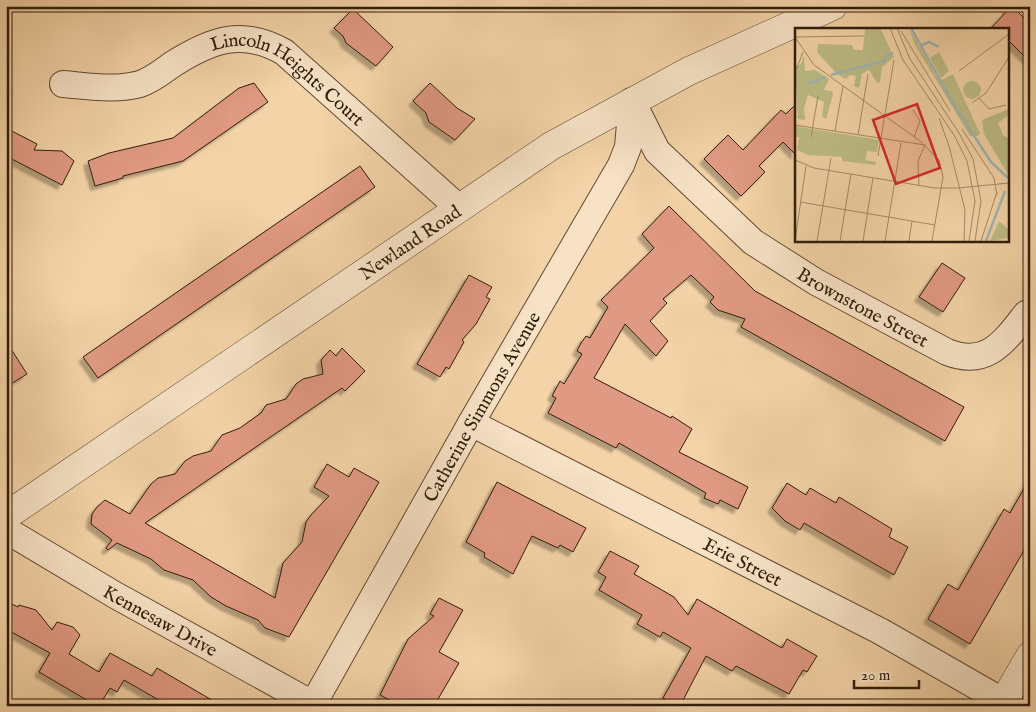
<svg xmlns="http://www.w3.org/2000/svg" width="1036" height="712" viewBox="0 0 1036 712" font-family="'IM FELL English',serif">
  <defs>
    <filter id="shadow"><feDropShadow dx="-4.5" dy="4.5" stdDeviation="1" flood-color="#0004"/></filter>
  </defs>
  <rect width="100%" height="100%" fill="#f3d3a7"/>
  <filter id="stains"><feTurbulence type="fractalNoise" baseFrequency=".004" numOctaves="4"/><feColorMatrix values="0 0 0 0 .2 0 0 0 0 .09 0 0 0 0 .02 0 0 0 .5 -.17"/></filter>
  <radialGradient id="worn" r=".72"><stop offset=".6" stop-color="#630" stop-opacity="0"/><stop offset="1" stop-color="#630" stop-opacity=".3"/></radialGradient>
  <path fill="#e09982" stroke="#301d0a" filter="url(#shadow)" d="M1007,6H1012L1030,24V62L1007,39V29H990L1007,11Z
    M353,9L393,47L376,66L346,43L343,36L334,28Z
    M254,83L268,102L183,161L123,176V178L95,186L88,161L109,153L173,138L239,88Z
    M430,83L457,108L475,119L455,140L429,122L426,113L413,101Z
    M796,104V155L783,142L759,166L765,172L741,196L704,159L728,135L743,150L781,110L786,114Z
    M6,128L37,144L34,150L62,151L74,161L62,185L6,156Z
    M360,166L375,187L98,378L83,357Z
    M669,206L755,291L964,407L945,441L741,327L745,319L718,310L710,302L714,297L691,275L663,299L667,303L650,321L668,341L656,356L625,324L594,378L671,418L672,416L692,429L679,452L748,487L738,509L720,500L718,504L704,498L706,493L619,443L616,448L548,413L556,398L552,396L560,381L564,384L582,354L577,351L581,343L586,336L590,338L608,307L601,300L654,248L642,234Z
    M942,263L965,278L943,312L919,297Z
    M469,275L492,287L486,297L490,299L476,324L462,340L464,342L449,369L446,367L440,377L417,364Z
    M6,341L27,374L6,387Z
    M342,348L365,371L345,391L342,388L145,523L275,598L283,563L302,542L306,522L311,515L329,496L314,487L327,464L349,477L354,468L379,482L289,637L265,628L258,620L226,606L211,597L193,580L164,570L151,559L117,543L108,550L106,548L112,540L91,524L92,514L97,507L105,500L130,514L151,484L158,478L175,474L185,461L193,456L211,451L222,435L240,428L261,413L266,405L286,399L296,384L303,379L323,374L321,360L330,350L336,356Z
    M1030,478V540L970,644L928,619L948,584L958,590L1004,509L1010,513Z
    M497,482L586,528L573,552L560,545L558,548L532,536L513,574L484,557L485,553L466,542Z
    M787,483L806,495L810,488L836,503L839,497L892,529L889,537L908,547L894,575L804,523L800,530L785,521L772,508Z
    M610,551L639,566L634,574L674,597L688,615L697,599L782,648L787,639L817,656L807,672L803,670L789,694L736,666L732,671L706,656L680,706H676L663,698L691,648L663,632L660,637L637,624L642,615L599,590L606,577L598,572Z
    M439,598L463,610L439,652L459,663L434,706H401L380,695L408,639L434,616L430,614Z
    M6,601L18,607L19,605L36,610L52,630L57,622L73,627L80,635L69,654L99,672L110,653L152,676L157,668L222,706H169L124,680L117,692L110,688L99,706H97L39,672L50,653L6,629Z"/>
  <g fill="none" stroke-linecap="round" stroke-linejoin="round">
    <g stroke="#614a31" stroke-width="28">
      <g id="minor">
        <path id="s1" d="M63,84C88,86 115,91 140,84C152,80 163,71 173,64C211,40 242,28 284,52L459,208"/>
        <path id="s2" d="M632,101L657,151L753,242L816,282L947,352C987,368 1005,341 1026,314L1030,315"/>
        <path id="s3" d="M471,423L880,631L1011,706"/>
        <path id="s4" d="M6,530L115,595L316,706"/>
        <path id="s5" d="M312,706L471,423L621,165L628,147L632,101"/>
      </g>
    </g>
    <g stroke="#614a31" stroke-width="29">
      <g id="tertiary">
        <path id="s6" d="M6,516L551,146L689,71L833,6"/>
        <path d="M1001,706L1030,656"/>
      </g>
    </g>
    <use href="#minor" stroke="#f7e2c6" stroke-width="26"/>
    <use href="#tertiary" stroke="#f7e2c6" stroke-width="28"/>
  </g>
  <g text-anchor="middle" stroke-width="4" stroke-linejoin="round" paint-order="stroke">
    <g font-size="19" fill="#301d0a" stroke="#f7e2c6">
      <text dy="7" stroke="none"><textPath href="#s1" startOffset="249">Lincoln Heights Court</textPath></text>
      <text dy="7" stroke="none"><textPath href="#s6" startOffset="488">Newland Road</textPath></text>
      <text dy="7" stroke="none"><textPath href="#s2" startOffset="316">Brownstone Street</textPath></text>
      <text dy="7" stroke="none"><textPath href="#s5" startOffset="344">Catherine Simmons Avenue</textPath></text>
      <text dy="7" stroke="none"><textPath href="#s3" startOffset="305">Erie Street</textPath></text>
      <text dy="7" stroke="none"><textPath href="#s4" startOffset="179">Kennesaw Drive</textPath></text>
    </g>
  </g>
  <g transform="translate(795 28)">
    <rect width="214" height="214" fill="#f3d3a7"/>
    <path d="M66,0H85L99,29L87,39L85,54L82,55L74,42L67,46L64,60L59,58L61,48L55,47L51,51L42,46L22,24L23,16L57,17L59,22H68L70,1ZM114,0L142,50L147,52L158,46L185,106L182,108H175L120,17ZM144,24L154,43L146,50L135,30ZM9,27L10,43L20,42L34,51L29,62L37,63L38,67L31,91L27,88L29,74L13,67L9,80L10,92L3,91L0,39L6,36ZM168 62a9 9 0 1 1 18 0a9 9 0 1 1-18 0ZM214,81V87L203,95L208,107L214,111V148L189,106L187,92ZM0,98L84,112L82,124L72,123L70,132L81,134L80,137L47,133V129L13,127L2,122L4,109H0ZM204,193L214,202V210L195,213Z" fill="#bdbc85"/>
    <path fill="none" stroke="#a0b5b3" stroke-width="2.5" d="M116,0L159,77L196,134L213,150M125,18L134,14L144,19M36,47L89,33L91,28L98,25M12,56L31,49M191,213L210,163"/>
    <path fill="none" stroke="#a58a68" stroke-width="1" d="M95,0L108,32L159,107L172,133L180,173L174,213M102,0L115,31L164,105L178,131L186,173L180,213M106,3L155,83M0,9L19,37L125,113L144,132L148,149L137,213M0,9L69,8M1,42L8,24M164,43L214,6M184,70L194,81L211,77M177,75L191,65L214,29M118,82L125,93L119,109M144,90L154,118L170,182L169,213M0,97L130,117M167,101L199,150L202,167M40,103L48,58M63,107L73,46M16,109L23,68M83,128L99,32M0,132L19,140L140,160H163M124,158L123,133L130,117M163,160L214,155M5,174L140,197M0,213L11,138M22,213L36,130M45,213L56,146M68,213L78,150M90,213L106,115M114,213L117,193M186,213L202,164"/>
    <path fill="#d62828" fill-opacity="0.15" stroke="#d62828" stroke-width="2.5" d="M122,76L145,140L101,156L78,92Z"/>
    <rect width="214" height="214" fill="none" stroke="#301d0a" stroke-width="2.5"/>
  </g>
  <rect width="1036" height="712" fill="none" stroke="#f3d3a7" stroke-width="25"/>
  <rect x="8" y="8" width="1021" height="697" fill="none" stroke="#301d0a" stroke-width="2.5"/>
  <rect x="12" y="12" width="1011" height="687" fill="none" stroke="#301d0a"/>
  <path d="M854 680v8h65v-8" fill="none" stroke="#301d0a" stroke-width="2.5"/>
  <text x="861" y="680" font-size="15" fill="#301d0a" stroke="#f7e2c6" stroke-width="4" paint-order="stroke">20 m</text>
  <rect width="100%" height="100%" filter="url(#stains)"/>
  <rect width="100%" height="100%" fill="url(#worn)"/>
</svg>
